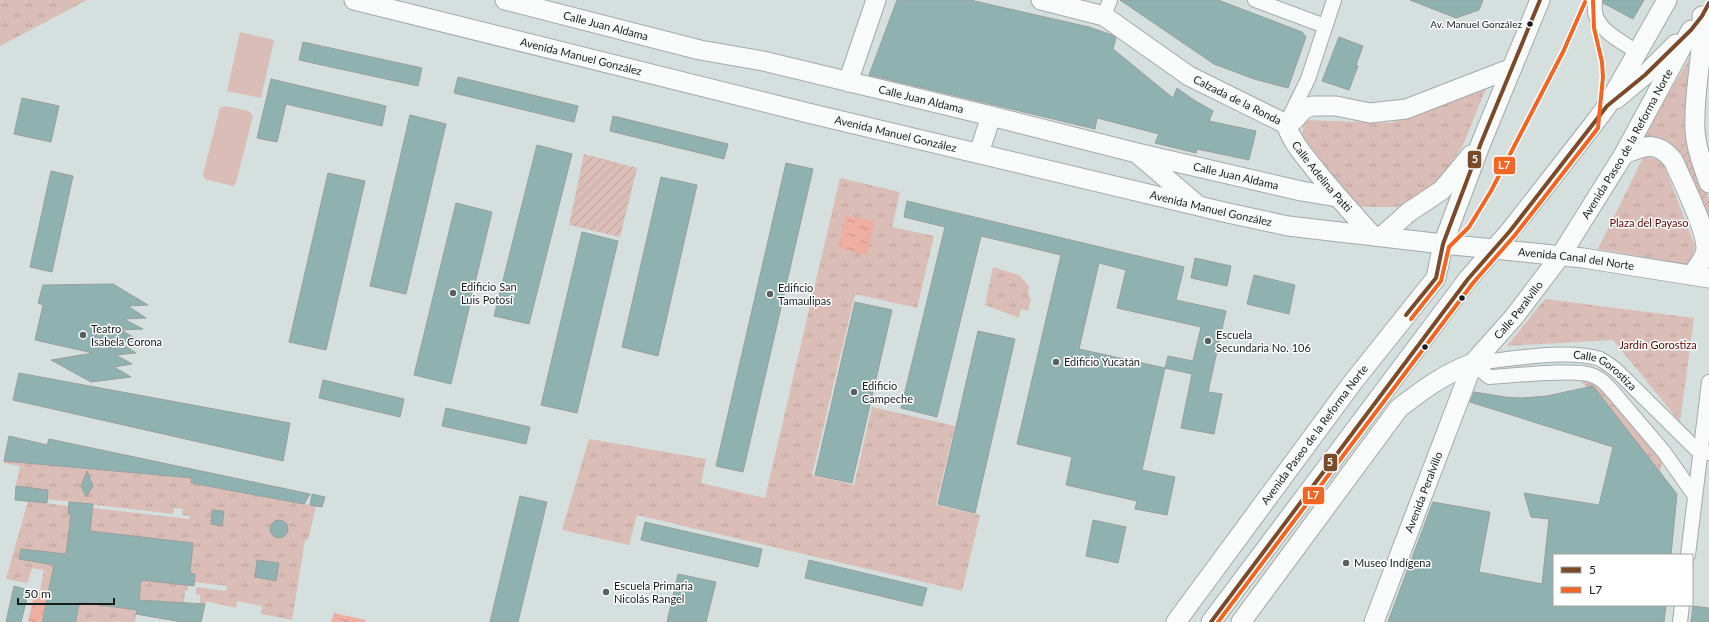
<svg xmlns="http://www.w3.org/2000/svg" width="1709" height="622" viewBox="0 0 1709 622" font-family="Lato,sans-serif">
  <defs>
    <pattern id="grass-tufts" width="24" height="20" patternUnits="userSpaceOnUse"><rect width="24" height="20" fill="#dabdb6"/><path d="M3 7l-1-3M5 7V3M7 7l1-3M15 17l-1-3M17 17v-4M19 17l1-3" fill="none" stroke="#baa29c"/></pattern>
    <pattern id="garden-furrows" width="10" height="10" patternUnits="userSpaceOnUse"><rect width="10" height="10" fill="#dabdb6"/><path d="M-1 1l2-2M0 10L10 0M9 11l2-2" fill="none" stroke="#baa29c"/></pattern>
    <pattern id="water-ripples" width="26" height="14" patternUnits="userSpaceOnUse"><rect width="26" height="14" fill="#eeaea1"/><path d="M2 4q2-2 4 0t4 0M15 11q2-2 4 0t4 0" fill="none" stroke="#cb958a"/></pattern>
  </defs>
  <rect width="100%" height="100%" fill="#d5dfde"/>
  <path fill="url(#grass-tufts)" d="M0,0H87L0,46Z
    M1694,51L1688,144L1675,151L1639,143Z
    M1487,86L1463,145L1445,172L1424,194L1397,207H1359L1302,137L1304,120L1391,123Z
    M1644,156L1662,160L1695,246L1691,265L1598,249Z
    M840,178L900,192L892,227L934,236L917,308L855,294L812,475L854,485L872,407L955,426L936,505L980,515L962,591L637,515L629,545L562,530L589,439L706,459L701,483L765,498Z
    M993,267L1019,275L1029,286L1028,295L1031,299L1028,311L1021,309L1019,318L985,305Z
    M1545,299L1694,318L1680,422L1613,340L1507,346Z
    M1569,372C1595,373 1644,434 1663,455L1659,480L1598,396Z
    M4,461L175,477L177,466L192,470V483L316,506L308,540H305L292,620L261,614L262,606L237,601L236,608L206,601L205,604H200V595H196V587L226,591L227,586L194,582L195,574L190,573L193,543L69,529L63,581L48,593L40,591L44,570L32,568L27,583L6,579L28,501L69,506L68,514L91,517L93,508L189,519L190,516L182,515L183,509L174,508L173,514L46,499L47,490L16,486L20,466L4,463Z
    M141,580L188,585V591H185L184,603L74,595L140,590Z
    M79,602L137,610L135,622H77Z"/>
  <path fill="url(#garden-furrows)" d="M1688,144L1699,175L1709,199V241L1675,151Z
    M584,154L637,168L620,237L569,225Z"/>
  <path fill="#dabdb6" d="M240,32L274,40L261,98L227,91Z
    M225,106L249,111L253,116L236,183L233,186L205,179L203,174L220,108Z"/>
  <path fill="url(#water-ripples)" d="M846,215L875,222L867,255L838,248Z
    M35,591L48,594L41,622H28Z
    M334,613L366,620L365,622H331Z"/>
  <path fill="#8fb1b0" stroke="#989f9f" d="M897,0H970L1089,27L1112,35L1116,38L1113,49L1173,98L1177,88L1194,100L1213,111L1209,121L1256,131L1249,160L1197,149L1196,153L1155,143L1159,134L1097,118L1095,129L869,75Z
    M1120,0H1218L1302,32L1306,37L1288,88L1254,79L1214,64Z
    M1410,0H1483L1479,10L1456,18Z
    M1603,0H1644L1633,19L1603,3Z
    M1339,37L1363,46L1356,65L1358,66L1349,90L1322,81Z
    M303,42L422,68L418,86L299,60Z
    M458,77L578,106L574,122L454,93Z
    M271,79L386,106L382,126L286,104L277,142L257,138Z
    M22,98L59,106L51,142L14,134Z
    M410,115L446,124L406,294L370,286Z
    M613,116L728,144L724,159L610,131Z
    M537,145L572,154L529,324L494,316Z
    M786,163L813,169L743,472L716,466Z
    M51,171L73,176L52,272L30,267Z
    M328,173L365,181L326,350L289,342Z
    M661,177L697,185L658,356L622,347Z
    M907,201L1184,267L1176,300L1226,311L1208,392L1222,394L1214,434L1181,428L1192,374L1165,368L1168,356L1193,361L1201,327L1117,308L1126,270L1099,263L1079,349L1165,368L1142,470L1175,477L1167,515L1135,509L1137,501L1066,485L1072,457L1017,444L1061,255L981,236L937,417L901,408L945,227L904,217Z
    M456,203L492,212L451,384L414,375Z
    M582,232L618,241L577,413L541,405Z
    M1195,258L1231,266L1227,286L1191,278Z
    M1254,275L1295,285L1289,314L1247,304Z
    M113,284L148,305L128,306L146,318L124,319L143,329L121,330L140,341L119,342L136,353L116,355L132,364L114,367L131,377L91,382L51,360L93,353L35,340L43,305L38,303L43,285Z
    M855,302L892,310L852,483L815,475Z
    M978,331L1015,339L975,513L938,504Z
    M19,373L290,423L283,461L13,400Z
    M323,380L404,399L400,417L319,398Z
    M1593,386L1677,494L1671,555H1554V605H1666L1664,622H1388L1433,502L1490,512L1479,572L1542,584L1549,519L1531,517L1524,493L1599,505L1613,447L1470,402L1474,392L1505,397L1522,398L1547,396Z
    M446,408L530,427L526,444L442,426Z
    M9,436L47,445L49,439L310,494L304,504L191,483L192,478L4,461Z
    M87,471L93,486L86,497L81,486Z
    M16,486L48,490L47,503L15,500Z
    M312,494L325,497L322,507L310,505Z
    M520,496L547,502L518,622H490Z
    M69,502L93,504L90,531L193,543L190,573L195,574L194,586L141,580L139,600L205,604L201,622H182L136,614L137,610L79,602L76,622H42L54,565L19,559L21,549L66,554L71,514H68Z
    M212,510L224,511L222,526L211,524Z
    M1093,520L1126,527L1118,563L1086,556Z
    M270 529a9 9 0 1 1 18 0a9 9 0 1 1-18 0Z
    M645,522L762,549L758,567L641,540Z
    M257,560L279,563L276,581L255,577Z
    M809,560L927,588L922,606L805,578Z
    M678,574L716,582L706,622H667Z
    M14,586L29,590L21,622H6Z
    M1693,606L1709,608V622H1691Z"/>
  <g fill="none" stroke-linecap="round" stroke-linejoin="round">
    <g stroke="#a2aaaa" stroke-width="16">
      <g id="street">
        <path d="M1255,0L1325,26"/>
        <path d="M1595,0C1595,5 1594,11 1596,16C1601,32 1624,43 1637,52"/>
        <path d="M1104,16L1110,0"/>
        <path d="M1287,122L1308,79L1334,0"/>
        <path d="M1473,363L1489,377C1510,376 1579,368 1594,376C1602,379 1608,386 1613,392L1664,452L1695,496"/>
        <path id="s1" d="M1473,363C1508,360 1567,348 1600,359C1606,362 1611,366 1616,370L1699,452L1709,453"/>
        <path d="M1688,555L1709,382"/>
        <path d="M1680,622L1682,605"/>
      </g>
    </g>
    <g stroke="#a2aaaa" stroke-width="21">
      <g id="secondary">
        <path id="s2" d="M354,0L808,113L1228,213L1288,226L1443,244L1583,258L1709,278"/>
        <path id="s3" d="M505,0L700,50L763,61L991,116L1137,153L1301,191L1337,197"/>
        <path id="s4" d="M1041,0L1104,16L1189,76L1286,124"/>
        <path d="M1702,16C1704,54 1693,91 1695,130C1696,148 1703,166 1709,183"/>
        <path d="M848,82L876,0"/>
        <path d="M1616,99L1645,75L1676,44"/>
        <path d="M1286,124L1294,120L1304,109L1312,106H1336L1370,113L1406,109L1512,68"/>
        <path id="s5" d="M1286,124C1292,143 1305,156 1317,172C1335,194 1353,214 1372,235"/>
        <path d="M979,153L991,116"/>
        <path d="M1624,154C1645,146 1656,140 1673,160C1682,180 1706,228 1706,248C1706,257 1697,267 1692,275"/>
        <path d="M1139,155L1195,203"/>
        <path d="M1382,236L1409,212L1442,190L1471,155"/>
        <path id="s6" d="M1176,622L1353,382L1436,278L1443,244L1481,143L1540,0"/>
        <path d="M1211,622L1468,279L1510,231L1592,126L1607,106L1667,0"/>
        <path d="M1241,622L1399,408C1424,389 1444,374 1473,363"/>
        <path id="s7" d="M1374,622L1473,363L1514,317L1561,255L1624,154L1691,30"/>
      </g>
    </g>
    <use href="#street" stroke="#f9fafa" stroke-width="14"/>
    <use href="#secondary" stroke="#f9fafa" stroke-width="19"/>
    <g stroke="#fff" stroke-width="7">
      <path id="bus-1" d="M1406,315L1436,278L1443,244L1481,143L1540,0
        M1211,622L1468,279L1510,231L1607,106L1645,75L1691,30L1702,16L1709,3"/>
    </g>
    <g stroke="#fff" stroke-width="7">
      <path id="bus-2" d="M1411,319L1441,281L1449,247L1469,227L1491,191L1563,52L1585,2
        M1218,622L1473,283L1515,235L1598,128L1603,77L1602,62L1594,28L1593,0"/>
    </g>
    <use href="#bus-1" stroke="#7a4b2a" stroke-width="4"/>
    <use href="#bus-2" stroke="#f26522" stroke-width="4"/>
  </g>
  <g fill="#161c1c" stroke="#fff" stroke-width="1.5">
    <circle cx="1530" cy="24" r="3.5"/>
    <circle cx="1462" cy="298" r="3.5"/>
    <circle cx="1425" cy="347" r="3.5"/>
  </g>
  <g fill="#596060" stroke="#fff" stroke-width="1.5">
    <circle cx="453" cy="293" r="4"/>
    <circle cx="770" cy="294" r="4"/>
    <circle cx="83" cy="335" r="4"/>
    <circle cx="1208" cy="341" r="4"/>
    <circle cx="1056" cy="362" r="4"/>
    <circle cx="854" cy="392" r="4"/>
    <circle cx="1346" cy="563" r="4"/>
    <circle cx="606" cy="592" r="4"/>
  </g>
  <g text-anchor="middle" stroke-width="3" stroke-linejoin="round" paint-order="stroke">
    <g font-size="10" fill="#161c1c" stroke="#fff" text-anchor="end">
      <text x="1522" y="28">Av. Manuel González</text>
    </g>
    <g font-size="11" fill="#161c1c" stroke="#fff">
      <text dy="4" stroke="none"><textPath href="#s3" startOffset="104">Calle Juan Aldama</textPath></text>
      <text dy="4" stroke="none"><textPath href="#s2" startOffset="234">Avenida Manuel González</textPath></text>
      <text dy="4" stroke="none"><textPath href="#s3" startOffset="428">Calle Juan Aldama</textPath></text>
      <text dy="4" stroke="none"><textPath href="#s4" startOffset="223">Calzada de la Ronda</textPath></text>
      <text dy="4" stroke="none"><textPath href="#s2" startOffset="558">Avenida Manuel González</textPath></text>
      <text dy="4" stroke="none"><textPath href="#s7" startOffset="546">Avenida Paseo de la Reforma Norte</textPath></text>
      <text dy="4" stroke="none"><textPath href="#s3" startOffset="752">Calle Juan Aldama</textPath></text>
      <text dy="4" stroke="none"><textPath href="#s5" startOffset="64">Calle Adelina Patti</textPath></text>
      <text dy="4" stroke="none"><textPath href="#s2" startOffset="882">Avenida Manuel González</textPath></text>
      <text dy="4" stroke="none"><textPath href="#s2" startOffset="1251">Avenida Canal del Norte</textPath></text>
      <text dy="4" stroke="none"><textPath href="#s7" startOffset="347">Calle Peralvillo</textPath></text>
      <text dy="4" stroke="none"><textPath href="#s1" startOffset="137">Calle Gorostiza</textPath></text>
      <text dy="4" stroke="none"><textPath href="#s6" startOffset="233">Avenida Paseo de la Reforma Norte</textPath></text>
      <text dy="4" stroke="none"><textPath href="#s7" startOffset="139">Avenida Peralvillo</textPath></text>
    </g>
    <g font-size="11" fill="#5b0500" stroke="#fff">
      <text x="1649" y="227">Plaza del Payaso</text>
      <text x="1658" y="349">Jardín Gorostiza</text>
    </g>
    <g font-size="11" fill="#161c1c" stroke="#fff" text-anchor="start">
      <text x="461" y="291">Edificio San<tspan x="461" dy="13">Luis Potosí</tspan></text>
      <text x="778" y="292">Edificio<tspan x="778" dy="13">Tamaulipas</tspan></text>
      <text x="91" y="333">Teatro<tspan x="91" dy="13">Isabela Corona</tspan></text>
      <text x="1216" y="339">Escuela<tspan x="1216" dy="13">Secundaria No. 106</tspan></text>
      <text x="1064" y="366">Edificio Yucatán</text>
      <text x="862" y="390">Edificio<tspan x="862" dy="13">Campeche</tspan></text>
      <text x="1354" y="567">Museo Indígena</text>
      <text x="614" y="590">Escuela Primaria<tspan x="614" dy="13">Nicolás Rangel</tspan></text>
    </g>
  </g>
  <g stroke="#fff" stroke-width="1.5">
    <rect x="1467" y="150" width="15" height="19" rx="4" fill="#7a4b2a"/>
    <rect x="1493" y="156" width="23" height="19" rx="4" fill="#f26522"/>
    <rect x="1323" y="453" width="15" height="19" rx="4" fill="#7a4b2a"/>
    <rect x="1302" y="486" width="23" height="19" rx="4" fill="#f26522"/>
  </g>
  <g font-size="11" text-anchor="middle" font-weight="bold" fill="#fff">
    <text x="1475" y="163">5</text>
    <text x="1504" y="169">L7</text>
    <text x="1330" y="466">5</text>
    <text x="1313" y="499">L7</text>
  </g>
  <rect x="1553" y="554" width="140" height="52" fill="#ffffff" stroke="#a2a4a4"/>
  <rect x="1561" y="567" width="20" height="6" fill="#7a4b2a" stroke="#a2a4a4"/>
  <text x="1589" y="574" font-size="12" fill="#161c1c">5</text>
  <rect x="1561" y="587" width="20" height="6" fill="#f26522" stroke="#a2a4a4"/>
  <text x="1589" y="594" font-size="12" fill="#161c1c">L7</text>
  <path d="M18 598v6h96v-6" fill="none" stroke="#161c1c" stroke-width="2"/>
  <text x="24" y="598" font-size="12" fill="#161c1c" stroke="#ffffff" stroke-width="3" paint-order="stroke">50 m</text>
</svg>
